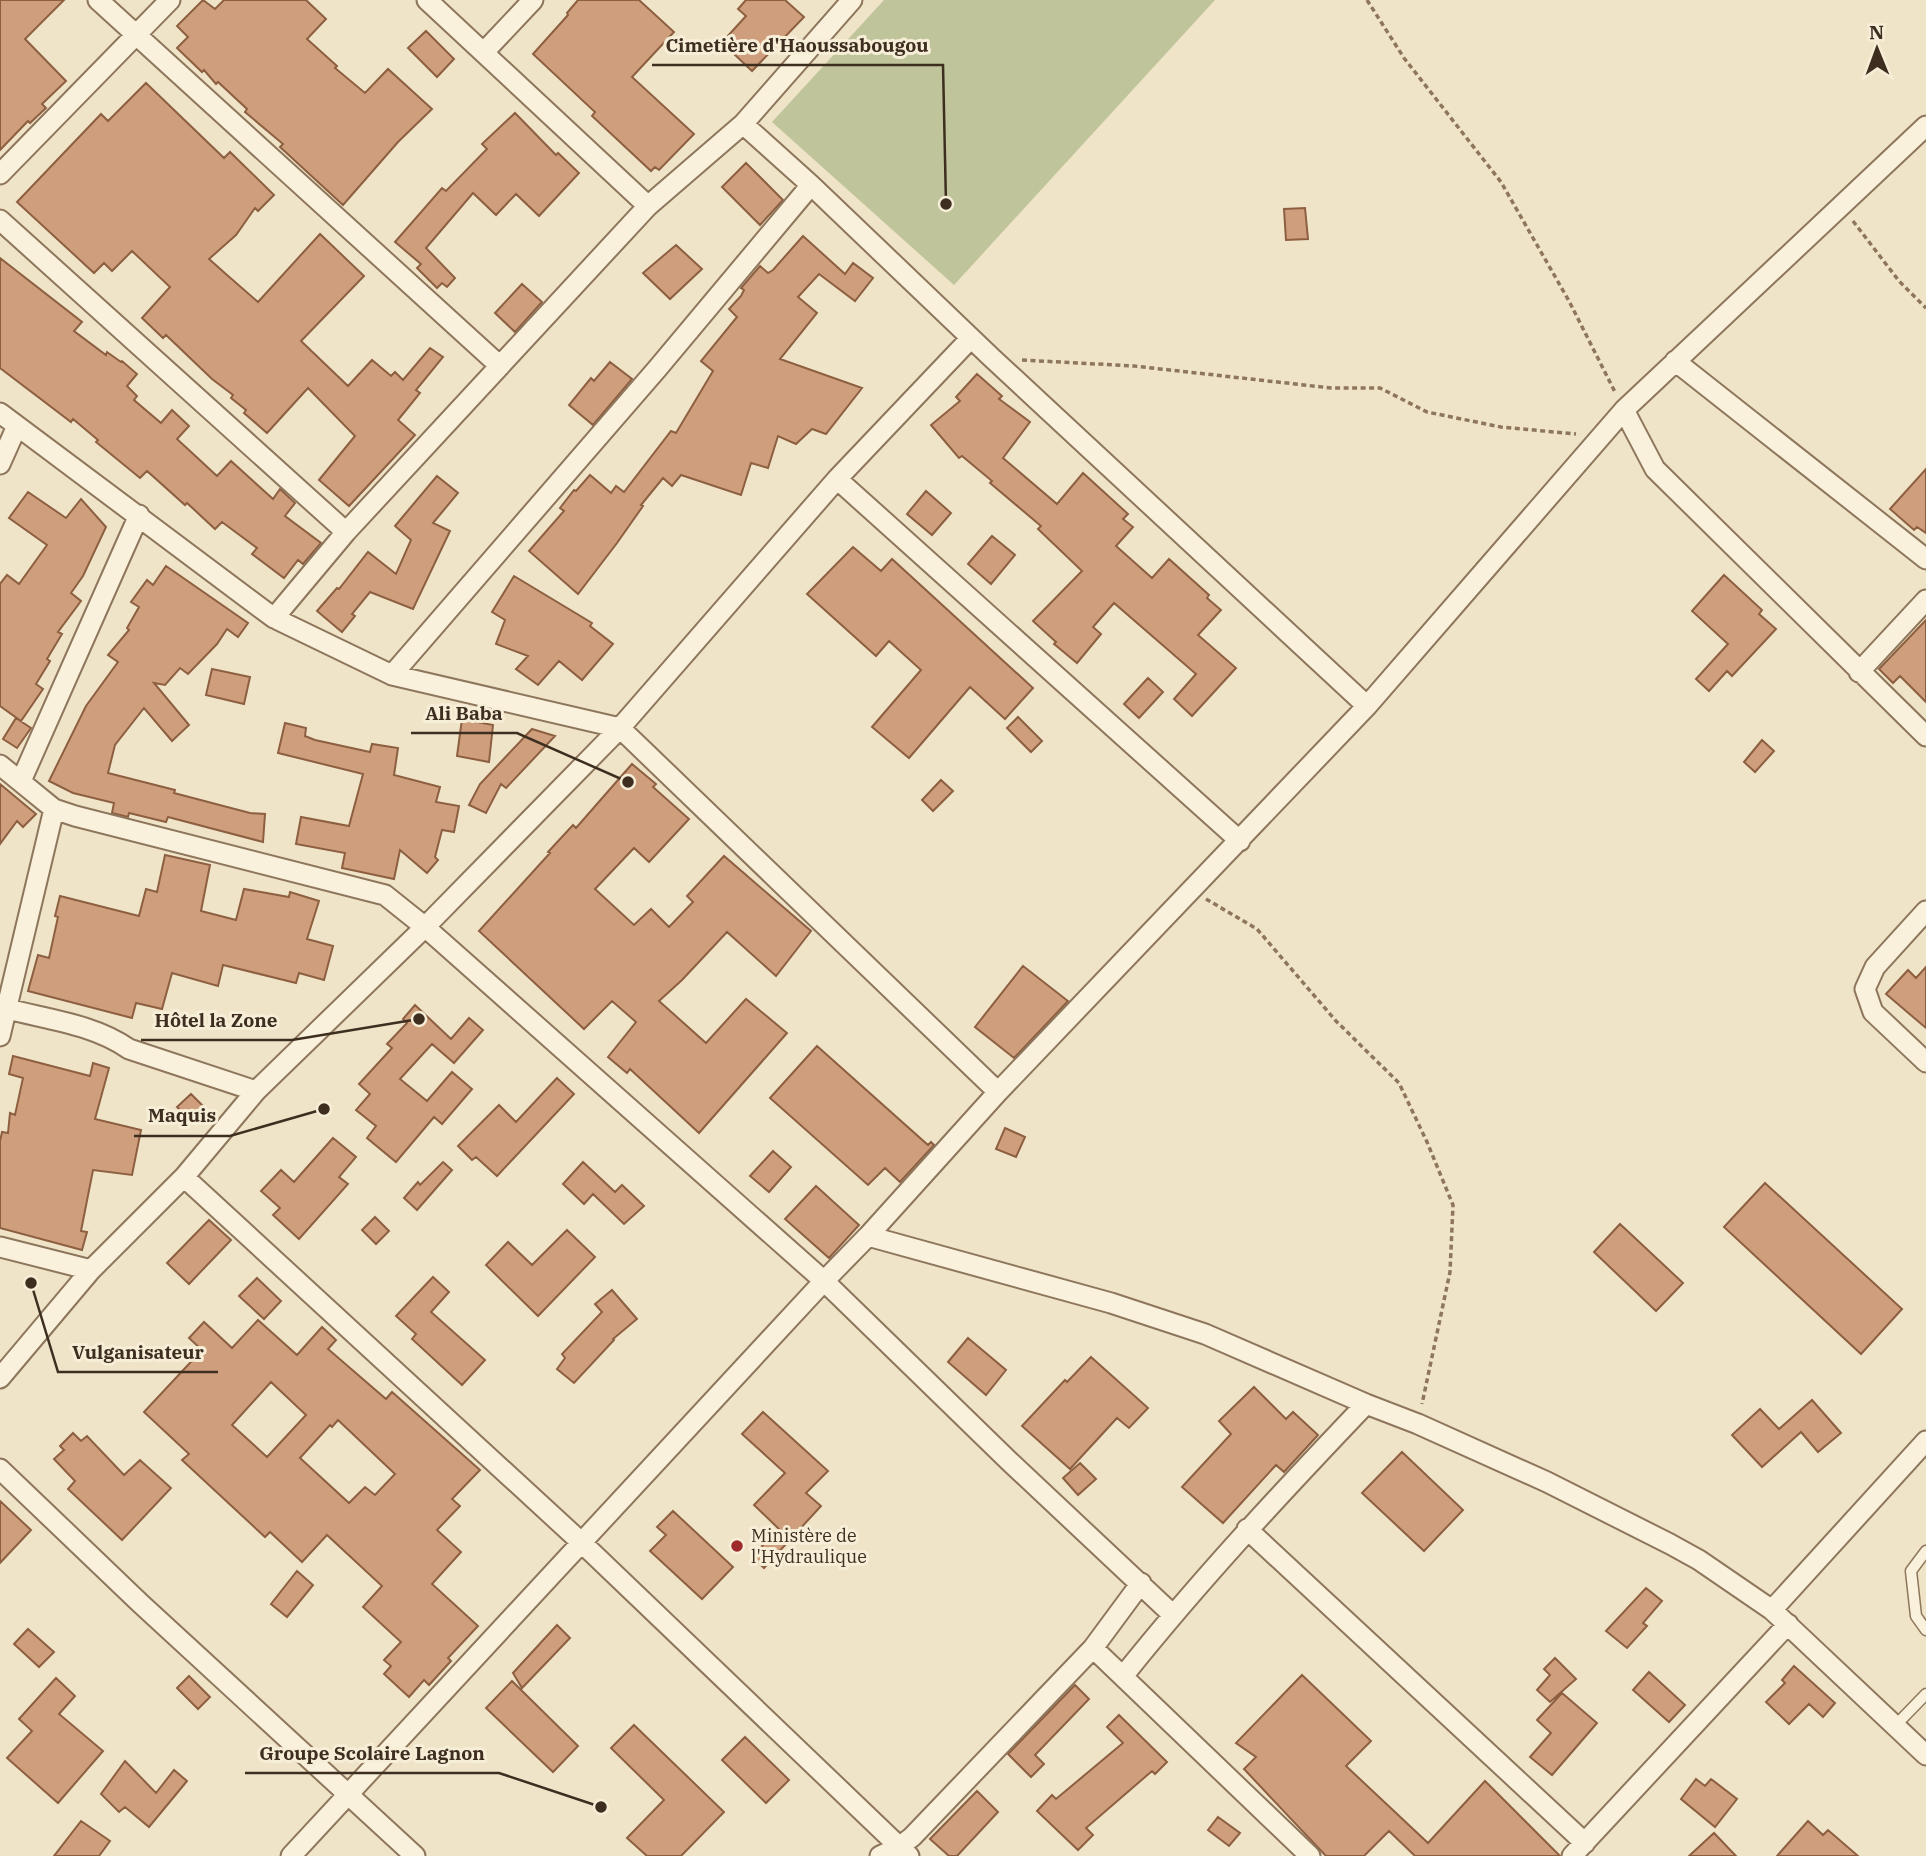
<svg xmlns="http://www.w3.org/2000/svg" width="1926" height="1856" viewBox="0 0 1926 1856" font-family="'IBM Plex Serif',serif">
  <rect width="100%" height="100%" fill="#f0e4c8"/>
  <path fill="#bfc49a" d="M884,0H1215L954,285L772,122Z"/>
  <path fill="#cf9f7d" stroke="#8d5f41" stroke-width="2" fill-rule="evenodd" d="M0,0H64L25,39L66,81L42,104L46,108L30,123L28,121L0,150Z
    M203,0L215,9L224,0H306L326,19L307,39L337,66L335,68L365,93L388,69L432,109L398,142L343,205L280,147L283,144L245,112L247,109L218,82L216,84L204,70L202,72L177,48L188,37L177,26Z
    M578,0H639L674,32L632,77L694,134L659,170L655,167L651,171L592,116L595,112L533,54L568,15L567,13Z
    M746,0H785L804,17L752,71L735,55L739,50L726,38L746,16L738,9Z
    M426,31L454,59L437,77L408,48Z
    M146,83L224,158L230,152L274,195L258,211L255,208L236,235L209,259L227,275L258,302L320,234L364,276L301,341L348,386L372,360L391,376L395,372L403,380L430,348L443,357L416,390L420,393L398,420L415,435L349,506L319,480L355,436L308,388L267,433L244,413L246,410L231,398L233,395L212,379L166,335L163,338L142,318L170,287L132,251L112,271L104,263L94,273L17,202L101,114L108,121Z
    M515,113L556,155L558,153L579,173L539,216L516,194L496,215L473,193L426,248L455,278L447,287L442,283L437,288L417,268L421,264L395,242L442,188L446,191L487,149L482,144Z
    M746,163L783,200L760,225L722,187Z
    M1305,208L1308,239L1286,240L1284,209Z
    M803,236L845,274L853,263L873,278L855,301L819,274L798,297L817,313L780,359L862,388L826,434L812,429L796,444L778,436L768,468L751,463L741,495L681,475L672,486L663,478L641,505L643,506L617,543L578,594L529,551L564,511L560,508L574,490L576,491L590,475L611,493L616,486L624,492L671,431L676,433L713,371L701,361L737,317L729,309L741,296L744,290L741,288L760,266L768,273L773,270Z
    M676,245L702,269L670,299L643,273Z
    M0,258L82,322L74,331L106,355L107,352L121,362L122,361L137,374L127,386L137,396L134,400L161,423L172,410L189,426L177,439L217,476L231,461L273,499L280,489L295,503L285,516L321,543L303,564L298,560L284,578L252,554L257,548L222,522L215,529L187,503L185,505L147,471L140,478L96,442L98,440L73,419L71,422L0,368Z
    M522,284L542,302L515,332L495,313Z
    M610,362L632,379L593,425L569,405L591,378L594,381Z
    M977,374L1002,396L999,399L1030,422L1003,458L1057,504L1083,473L1128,514L1123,519L1133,527L1116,546L1152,578L1169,559L1209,595L1207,598L1221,610L1198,635L1236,668L1192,716L1174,699L1196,674L1114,603L1093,627L1101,634L1077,663L1054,644L1056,642L1033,621L1082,571L1038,529L1041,526L990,483L992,481L962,456L959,458L931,425L960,401L956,397Z
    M1926,469V533L1917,527L1914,530L1890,509Z
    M437,476L458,493L433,523L450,531L413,609L370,592L352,614L355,616L342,632L317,611L337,588L339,589L368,552L396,574L411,540L395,526Z
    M926,491L951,513L932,535L907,514Z
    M28,492L66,518L81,499L106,527L83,576L71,593L81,601L58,632L62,634L47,659L50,661L36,684L43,689L21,721L0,706V584L7,575L19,584L47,545L9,518Z
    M992,536L1015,555L991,584L968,564Z
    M853,547L881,571L892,559L1033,688L1005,719L970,687L909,758L872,727L921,670L889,641L876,656L807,594Z
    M166,566L248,623L238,637L227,629L217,644L188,674L180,668L165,685L154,683L189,725L172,741L144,708L115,745L108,773L175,790L174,793L250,813L265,814L263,842L168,817L166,822L129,813L128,817L112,813L114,803L73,793L49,781L86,706L118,662L108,655L129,630L127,628L139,607L131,602L147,580L153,585Z
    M1724,575L1762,610L1759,614L1776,629L1732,676L1727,671L1709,691L1696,679L1728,644L1692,611Z
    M514,576L592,623L590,626L613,644L582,680L559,661L538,685L516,669L528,656L496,644L505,620L492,612Z
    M1926,620V702L1900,676L1893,683L1879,669Z
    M212,669L250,677L244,704L206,695Z
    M1148,678L1163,692L1139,718L1124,704Z
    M1018,717L1042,741L1031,752L1007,728Z
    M16,718L31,728L17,748L3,739Z
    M462,719L493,725L489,762L457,756Z
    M285,723L306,728L305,736L315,740L370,752L372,744L398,748L394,775L440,787L436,802L459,806L454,832L442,830L435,857L438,860L427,873L400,850L394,879L342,868L345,853L296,844L301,817L349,826L363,774L278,753Z
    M532,729L555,736L506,788L501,784L486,813L469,805L480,784Z
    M1762,740L1774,751L1755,772L1744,762Z
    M632,764L656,784L653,787L689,819L649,862L634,848L595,889L634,925L651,909L669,927L693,902L687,896L724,856L811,931L776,976L727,932L682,980L659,1001L706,1043L746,999L787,1033L699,1133L630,1069L627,1073L608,1057L636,1022L612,1001L584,1029L479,931L550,853L548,852L573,825L576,828Z
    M941,780L953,791L933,811L922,800Z
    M0,784L36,814L23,827L17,821L0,844Z
    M165,855L210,865L201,911L236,920L244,889L289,897L290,892L319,901L307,939L333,946L324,980L299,973L296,983L223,965L218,986L172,973L162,1009L136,1003L132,1018L28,991L38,955L49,958L58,917L55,916L60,896L139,916L146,889L157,892Z
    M1023,966L1068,1001L1014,1058L975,1027Z
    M1926,967V1028L1886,994L1908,970L1916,978Z
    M415,1005L451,1039L469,1018L483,1030L454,1063L432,1044L400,1079L427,1101L452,1072L472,1089L442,1124L434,1117L396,1162L367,1138L376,1126L356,1110L370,1094L359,1084L392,1048L387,1044L407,1023L403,1019Z
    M817,1046L928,1145L931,1142L934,1145L900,1182L885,1168L868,1185L770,1098Z
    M13,1056L90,1076L93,1063L109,1068L95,1119L141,1130L132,1175L93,1170L81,1231L87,1232L82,1250L0,1228V1141L2,1132L8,1133L10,1113L15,1115L23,1078L9,1074Z
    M557,1078L574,1094L497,1176L476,1157L472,1160L458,1146L499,1105L516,1122Z
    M191,1094L204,1107L190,1120L177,1107Z
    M1005,1128L1025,1137L1016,1157L996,1149Z
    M333,1138L356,1157L339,1177L348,1184L299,1239L273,1215L280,1208L261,1191L281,1170L294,1182Z
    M773,1151L791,1167L769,1192L750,1176Z
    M443,1162L452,1170L417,1210L404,1198L418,1182L420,1185Z
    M583,1162L615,1192L622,1185L644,1206L624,1224L593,1194L584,1204L563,1184Z
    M1765,1183L1902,1309L1861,1354L1724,1227Z
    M816,1186L859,1225L829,1258L785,1219Z
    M375,1217L389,1231L376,1244L362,1230Z
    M209,1220L231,1240L189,1284L167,1263Z
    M1620,1224L1683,1283L1656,1311L1594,1252Z
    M567,1230L595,1257L538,1316L486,1265L508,1242L532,1265Z
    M433,1277L449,1292L431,1312L485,1360L462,1385L412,1339L416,1334L396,1316Z
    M257,1278L281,1301L264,1319L239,1296Z
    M612,1290L637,1319L613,1339L614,1340L574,1383L557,1369L565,1358L562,1354L602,1312L595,1304Z
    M258,1320L297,1355L322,1327L336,1340L328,1349L386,1399L392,1392L480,1470L452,1499L460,1506L437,1530L461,1552L432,1584L478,1626L448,1658L451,1661L429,1685L424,1680L409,1697L384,1674L391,1666L384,1660L401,1642L363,1607L382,1586L327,1535L302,1562L270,1532L265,1537L182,1460L189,1454L144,1412L202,1350L189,1338L204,1322L232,1348ZM271,1382L306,1415L267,1457L232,1425ZM338,1420L395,1474L375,1495L365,1487L349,1503L300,1458L330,1425L332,1427Z
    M968,1338L1006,1370L986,1395L948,1362Z
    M1091,1357L1148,1408L1129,1428L1117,1418L1070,1469L1022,1426L1065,1380L1067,1382Z
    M1254,1387L1286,1419L1293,1412L1318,1435L1284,1472L1276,1465L1223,1523L1182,1487L1231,1434L1219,1421Z
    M1812,1400L1841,1433L1818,1452L1801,1432L1762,1467L1732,1435L1760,1409L1779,1429Z
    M763,1412L828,1471L806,1493L821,1506L764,1568L752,1556L779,1529L754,1505L785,1473L742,1434Z
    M73,1433L81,1441L87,1436L124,1475L140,1460L171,1488L122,1540L68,1489L75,1481L54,1459L64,1450L60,1446Z
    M1402,1452L1463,1510L1424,1551L1362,1493Z
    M1080,1463L1096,1479L1078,1495L1063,1478Z
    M0,1501L31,1530L0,1563Z
    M673,1511L733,1567L702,1599L650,1551L666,1535L657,1527Z
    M297,1571L313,1585L287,1617L271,1604Z
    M1646,1588L1662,1601L1643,1623L1647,1626L1627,1648L1606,1631Z
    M557,1625L570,1638L522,1688L513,1673Z
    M28,1629L54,1652L39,1667L14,1644Z
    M1555,1658L1576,1679L1550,1702L1537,1690L1550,1675L1544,1669Z
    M1794,1666L1835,1703L1823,1717L1809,1704L1789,1724L1766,1702L1785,1683L1782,1680Z
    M1649,1672L1685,1705L1669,1722L1633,1690Z
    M1302,1675L1371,1741L1346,1766L1428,1843L1485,1781L1560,1856H1415L1389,1831L1364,1856H1326L1244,1769L1256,1757L1236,1743Z
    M189,1676L210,1697L198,1709L177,1688Z
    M56,1678L75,1696L59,1714L103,1751L58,1803L7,1758L32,1731L19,1719Z
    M512,1681L578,1746L553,1772L486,1708Z
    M1075,1685L1089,1699L1035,1755L1044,1764L1031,1777L1008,1754Z
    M1562,1693L1597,1723L1552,1775L1530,1757L1551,1733L1537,1720Z
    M1119,1715L1167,1762L1155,1774L1152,1771L1086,1828L1093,1835L1078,1850L1037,1811L1052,1795L1056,1799L1123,1743L1107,1727Z
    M634,1725L724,1812L681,1856H647L627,1838L664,1800L611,1748Z
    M745,1737L789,1780L766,1803L722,1760Z
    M125,1761L156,1793L174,1770L187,1781L149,1827L125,1807L119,1812L101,1794Z
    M1696,1779L1705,1786L1711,1779L1737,1799L1715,1827L1681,1799Z
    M977,1791L998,1812L957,1856H949L930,1839Z
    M1218,1817L1240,1833L1229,1846L1208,1830Z
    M81,1821L110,1841L99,1856H54Z
    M1808,1821L1823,1835L1828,1830L1858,1856H1777Z
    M1714,1833L1736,1856H1689Z"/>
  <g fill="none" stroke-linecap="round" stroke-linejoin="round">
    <g stroke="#8d765c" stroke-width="13">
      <path id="service" d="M1926,1551L1911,1571L1916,1616L1926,1630
        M1895,1726L1926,1694"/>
    </g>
    <g stroke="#8d765c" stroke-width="23">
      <path id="minor" d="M98,0L500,366
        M427,0L648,206
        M484,52L533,0
        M743,124L811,185L992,358L1367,706
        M0,174L170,0
        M0,220L346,532
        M1675,361L1926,559
        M1624,410L1655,469L1926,736
        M0,413L274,618L392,675L620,728L998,1092
        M0,464L17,426
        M837,479L1240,841
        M274,618L346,532L648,206L743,124L852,0
        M1859,672L1926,600
        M392,675L657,369L811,185
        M0,765L54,809L75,816L385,895L425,927L824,1281L1009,1461L1172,1614
        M21,781L139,515
        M1926,911L1875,967L1865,989L1873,1012L1926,1062
        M0,1007C43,1019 92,1023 129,1049L256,1091
        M0,1036L54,809
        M184,1177L582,1543L909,1856
        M868,1236L1111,1303L1205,1334L1366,1404L1418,1424L1547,1482L1670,1544L1699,1560L1772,1610L1926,1755
        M0,1247L91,1270
        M0,1378L91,1270L184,1177L256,1091L425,927L620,728L837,479L971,338
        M0,1469L140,1603L415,1856
        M1247,1529L1585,1843
        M1772,1610L1926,1441
        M1093,1648L1310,1856
        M1124,1675C1200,1580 1282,1492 1366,1404
        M291,1856L824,1281L868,1236L998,1092L1367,706L1624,410L1926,126
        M880,1856L899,1847L912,1837L1093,1648L1141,1583
        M1572,1856L1788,1624"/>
    </g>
    <path stroke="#8d765c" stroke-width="3.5" stroke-dasharray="5 3.5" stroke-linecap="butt" d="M1367,0L1404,58L1501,182L1569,301L1616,394
      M1853,221L1899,281L1926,308
      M1022,360L1134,366L1331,388H1380L1427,412L1501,427L1576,434
      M1206,899L1257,929L1336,1021L1399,1083L1427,1142L1453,1205L1450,1272L1422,1404"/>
    <use href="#service" stroke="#faf1dc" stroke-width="10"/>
    <use href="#minor" stroke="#faf1dc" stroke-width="19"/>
  </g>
  <circle fill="#9e2a2b" stroke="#f7eed8" stroke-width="2.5" cx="737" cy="1546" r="7"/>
  <g text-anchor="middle" stroke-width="6" stroke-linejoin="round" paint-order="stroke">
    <g font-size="18" fill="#3d2e20" stroke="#f7eed8" text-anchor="start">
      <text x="751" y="1542">Ministère de<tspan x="751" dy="21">l'Hydraulique</tspan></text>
    </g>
  </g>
  <path fill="none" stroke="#3d2e20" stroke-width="2.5" d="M946 204L943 65H652M628 782L517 733H411M419 1019L292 1040H141M324 1109L230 1136H134M31 1283L58 1372H218M601 1807L499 1773H245"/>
  <g fill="#3d2e20" stroke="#f7eed8" stroke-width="2.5">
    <circle cx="946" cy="204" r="7"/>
    <circle cx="628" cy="782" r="7"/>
    <circle cx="419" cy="1019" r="7"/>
    <circle cx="324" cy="1109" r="7"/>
    <circle cx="31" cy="1283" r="7"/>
    <circle cx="601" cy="1807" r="7"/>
  </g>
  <g font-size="19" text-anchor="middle" font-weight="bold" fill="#3d2e20" stroke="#f7eed8" stroke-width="6" stroke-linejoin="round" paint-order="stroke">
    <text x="797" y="52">Cimetière d'Haoussabougou</text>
    <text x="464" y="720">Ali Baba</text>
    <text x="216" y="1027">Hôtel la Zone</text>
    <text x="182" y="1122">Maquis</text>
    <text x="138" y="1359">Vulganisateur</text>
    <text x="372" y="1760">Groupe Scolaire Lagnon</text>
  </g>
  <g transform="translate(1877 49) rotate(359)" stroke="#f7eed8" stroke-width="5" paint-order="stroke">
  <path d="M0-5L12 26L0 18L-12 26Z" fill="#3d2e20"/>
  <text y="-10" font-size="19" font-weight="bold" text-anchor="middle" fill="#3d2e20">N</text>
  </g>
</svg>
